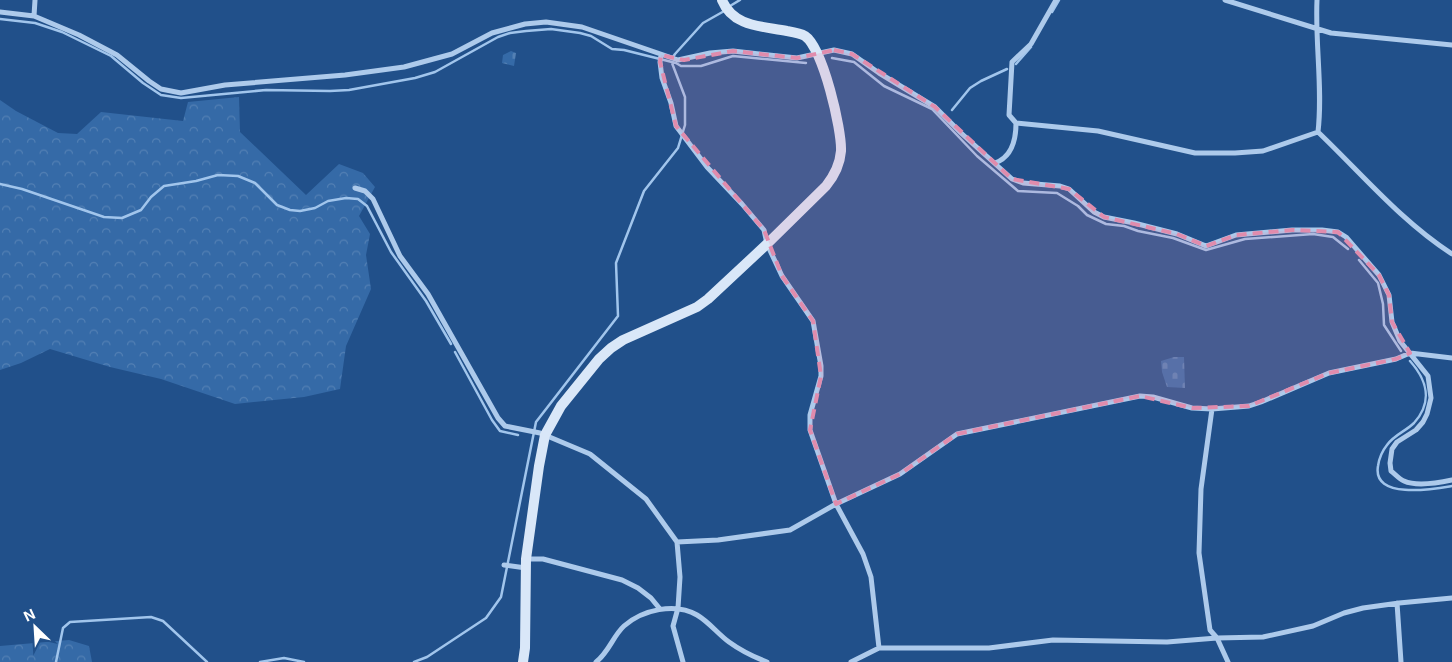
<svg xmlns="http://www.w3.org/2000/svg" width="1452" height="662" viewBox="0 0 1452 662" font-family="Inter,sans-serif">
  <defs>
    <pattern id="forest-crowns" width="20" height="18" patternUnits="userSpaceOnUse" patternTransform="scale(1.25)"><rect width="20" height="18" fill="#356aa7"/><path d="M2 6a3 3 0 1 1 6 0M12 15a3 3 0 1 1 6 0" fill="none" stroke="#5380b4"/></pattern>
    <pattern id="cemetery-stones" width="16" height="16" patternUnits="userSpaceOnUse" patternTransform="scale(1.25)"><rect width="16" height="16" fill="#356aa7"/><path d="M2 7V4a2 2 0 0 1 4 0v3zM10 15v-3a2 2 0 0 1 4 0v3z" fill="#5380b4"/></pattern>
  </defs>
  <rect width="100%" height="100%" fill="#21508a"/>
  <path fill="url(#forest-crowns)" d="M239,97L240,132L306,195L339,164L363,173L375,187L359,216L370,234L366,255L371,289L346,346L340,389L304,397L235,404L161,379L110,367L50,349L21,363L0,370V100L16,111L58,133L77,134L101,112L183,121L188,102Z
    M69,640L89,646L92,662H0V646Z"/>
  <path fill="url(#cemetery-stones)" d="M511,51L516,53L514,66L502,63L503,55Z
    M1174,357H1184L1185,388L1167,387L1162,372L1161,361Z"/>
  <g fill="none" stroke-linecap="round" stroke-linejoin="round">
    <path stroke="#a1c5ec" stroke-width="2.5" d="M730,6L740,0
      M1052,12L1059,0
      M0,19L35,23L62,32L111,56L143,83L161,95L181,98L266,90L330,91L349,90L415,78L435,72L498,37L510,33L526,31L551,29L580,33L591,36L612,49L624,50L676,63L681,66H701L733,56L806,63
      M673,57L675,54L703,23L726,10
      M832,58L854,62L884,86L932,109L977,156L1018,191L1057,193L1078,206L1087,215L1106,224L1124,226L1138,231L1173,238L1206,250L1245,239L1313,234L1333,237L1348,249
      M1016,64L1031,47
      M952,110L970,88L981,81L1007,69
      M0,184L22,189L104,217L122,218L141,210L151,197L164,186L196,181L218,175L238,176L255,183L277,205L290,210L300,211L315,208L328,201L346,198L358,199L367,206L391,252L426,301L451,344
      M1359,260L1378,283L1383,304L1384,325L1401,351
      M455,352L492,420L500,431L518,435
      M1410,361C1427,380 1433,402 1414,423C1406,431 1394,435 1387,445C1383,450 1379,459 1378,466C1372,500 1434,489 1452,486
      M56,662L63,628L70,622L151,617L163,621L207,662
      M260,662L284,658L304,662
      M414,662L427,657L486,618L501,597L536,422L618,316L616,263L644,191L678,148L685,125V97L672,63"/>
    <path stroke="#adcaeb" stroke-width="5" d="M1056,0L1031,44L1012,62L1009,115L1016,123L1098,131L1195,153H1235L1263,151L1318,132
      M1225,0L1331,33L1452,45
      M1317,0C1315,44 1323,89 1318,132
      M0,12L34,16L79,35L117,55L149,81L161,89L181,93L225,85L345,75L404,67L452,54L492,33L525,24L546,22L582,27L678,60L710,53L733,51L797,58L834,50L852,54L879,73L935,107L961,133L1012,179L1023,183L1060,186L1069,189L1094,212L1104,217L1134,223L1177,234L1206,246L1236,235L1292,230H1322L1338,232L1346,237L1379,275L1389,295L1392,322L1400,341L1428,376L1431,398L1427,414L1423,422L1416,430L1397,442L1392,449L1390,463L1391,471C1395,474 1399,479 1404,481C1417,487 1438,483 1452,480
      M34,16L35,0
      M661,55L660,62L662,78L671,103L676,126L707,167L742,204L764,230L767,244L782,276L813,321L821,366V376L810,415V430L836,504L863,554L871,577L879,648
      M1318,132C1362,174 1401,221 1452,254
      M995,163C1012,157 1016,140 1016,123
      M355,188L365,191L373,199L400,256L428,294L498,418L505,426L540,433L590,454L646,499L677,542L680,577L678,608L673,626L683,662
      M1212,409L1201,489L1199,553L1210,630L1217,638L1228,662
      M677,542L718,540L790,530L836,504L900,474L957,434L1140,396L1153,397L1192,408L1212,409L1249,406L1261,402L1329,373L1396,359L1410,353L1452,358
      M526,559H543L622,580L638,588L651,598L660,609
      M504,565L526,568
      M1397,603L1401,662
      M596,662C609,652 613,636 624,626C642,610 675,602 697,615C709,622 718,634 729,642C740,650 754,657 767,662
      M851,662L879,648H989L1053,640L1167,642L1217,638L1263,637L1313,626L1344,613L1363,608L1399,603L1452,598"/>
    <path stroke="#d9e7f8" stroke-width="10" d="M523,662L525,648L526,559L539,466L545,435L561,406L599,359L611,348L623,340L697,307L708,299L767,244L826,186C834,176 840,164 841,151C842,130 823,48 805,36C800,33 793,32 787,31C762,26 733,27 722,0"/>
  </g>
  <path fill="#e08cad" fill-opacity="0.2" stroke="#e08cad" stroke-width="4" stroke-dasharray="10 6" stroke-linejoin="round" d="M834,50L852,54L935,107L1012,179L1069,189L1104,217L1177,234L1206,246L1236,235L1292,230L1338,232L1379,275L1389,295L1392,322L1410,353L1396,359L1329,373L1249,406L1192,408L1140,396L957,434L900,474L836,504L810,430L821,376L813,321L782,276L764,230L676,126L660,62L661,55L684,60L733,51L797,58Z"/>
  <g transform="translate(35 627) rotate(335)" stroke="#21508a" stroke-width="4" paint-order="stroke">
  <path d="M0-4L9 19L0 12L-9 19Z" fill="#ffffff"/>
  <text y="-8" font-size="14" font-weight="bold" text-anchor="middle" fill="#ffffff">N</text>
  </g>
</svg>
